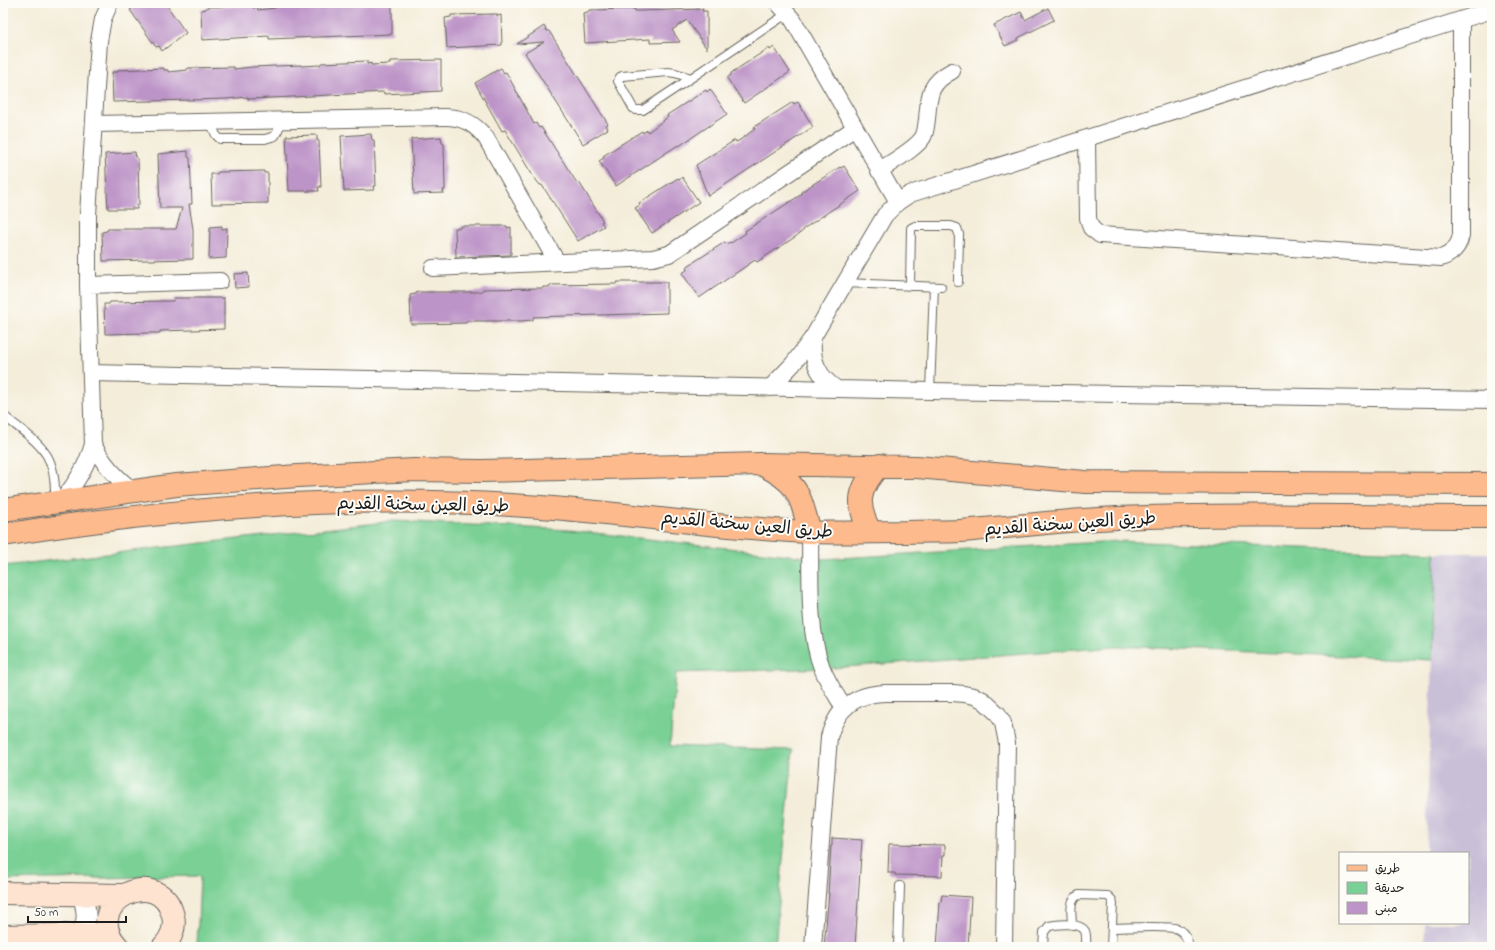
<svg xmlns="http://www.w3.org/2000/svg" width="1495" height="950" viewBox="0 0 1495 950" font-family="'Indie Flower','Playpen Sans Arabic',sans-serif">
  <rect width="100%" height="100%" fill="#fdfcf7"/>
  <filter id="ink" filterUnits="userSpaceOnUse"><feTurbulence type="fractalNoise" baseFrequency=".025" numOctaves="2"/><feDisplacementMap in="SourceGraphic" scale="8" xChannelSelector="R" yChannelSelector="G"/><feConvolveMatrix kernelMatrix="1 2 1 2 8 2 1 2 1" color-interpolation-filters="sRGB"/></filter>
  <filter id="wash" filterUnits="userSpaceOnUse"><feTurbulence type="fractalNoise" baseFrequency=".012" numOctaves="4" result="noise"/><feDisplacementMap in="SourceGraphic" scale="16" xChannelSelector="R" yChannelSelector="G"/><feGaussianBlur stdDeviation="0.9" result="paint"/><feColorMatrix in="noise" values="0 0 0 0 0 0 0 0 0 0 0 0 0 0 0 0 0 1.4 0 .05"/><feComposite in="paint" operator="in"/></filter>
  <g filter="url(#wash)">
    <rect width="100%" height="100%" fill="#f4edda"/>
    <path fill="#c9bfd7" d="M1435,553H1492V947H1424L1425,923H1468V853H1426Z"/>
    <path fill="#7ad095" stroke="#4b7658" d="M394,521L569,530L824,559L1117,541L1435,553L1432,660L1116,646L833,668L676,673L670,746L793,750L775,947H197L200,876L3,880V566Z"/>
    <g id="blocks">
      <path fill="#bd94c8" d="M127,3H165L186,33L162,51L159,46L156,47L130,10L132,9Z
        M392,3V34L269,39V36L202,40L201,10L206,9L207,7L253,6V8L257,7L258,10L275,8L276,6L322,5V7L341,4Z
        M1048,8L1054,20L1018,38V40L1005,46L994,25L1021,12L1025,20Z
        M635,9V11H640L703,9L702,11H707V49L687,20L672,30L680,42L650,43V39L585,43L583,13L588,12L589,10Z
        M497,14V16L501,15L502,45L447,48L445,18L451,17V15Z
        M544,26L547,31H549L608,124L606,125L608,129L583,144L525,53L544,42L517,44Z
        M774,47L790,72L744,103L727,78L731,75V73L769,48L770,50Z
        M441,60V91L384,94V92L293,97L248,99V97L226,99L113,102L112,72H118V70L164,68V70H168V72L187,70L188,68L234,67V69L252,67L301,65V66L320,65L321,63L367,61V64L371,63V65L390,64V61Z
        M501,68L504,73L506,72L534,124L536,123L539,128L541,127L577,183L579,182L603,221L601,222L604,226L578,241L542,185H540L533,176L505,130L502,131L475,83Z
        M710,89L727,114L679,146L678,145L616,186L599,161L604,158L603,156L642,131L643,133L647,130L648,132L668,117L667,115L706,90L707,92Z
        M793,102L794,104L798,102L813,127L708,196L696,165L735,140L736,142L740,140L755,129L754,127Z
        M371,134L372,140H374L376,186H373L374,190L344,191L341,136Z
        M317,135V140L319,141L321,187H318L319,191H289L286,136Z
        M441,137L442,143L444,144L445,190H443L444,193L414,194L411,139Z
        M188,151V157L190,158L192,204H189L193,229V259L103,261L102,232L107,231L108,229H176L182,208H160L158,154Z
        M135,152L136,158L138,159L139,205L137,204V209H108L105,154Z
        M844,166L860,191L803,229L804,230L795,237L757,262L755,260L699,298L682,273L687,270L686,267L725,242L726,244L730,242L731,243L746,233L745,231L802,194L801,192L840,167L841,168Z
        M264,171V173H268V203L212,204L211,174H217L218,172Z
        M682,177L699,202L652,233L635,208L640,205L639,203L678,178L679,180Z
        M222,226V229L227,228L226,258L209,259L210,227Z
        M461,226H507V228L511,227V255L456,257L455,228H460Z
        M248,273L249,287L235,288L234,274Z
        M617,282H667V313L533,317V320L521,321H466V323L411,324L410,295L416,294L417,292H476L482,291L483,289L543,288V287H549L550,285L616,284Z
        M174,298H224V329L160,331V333H148L105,334L104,304H109L110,302L167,301H173Z
        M832,838L862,840L855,947H824L829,893H828L831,846H832Z
        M889,844L945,845V855H943L942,876L895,875V873H888Z
        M942,895L971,897L968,947H937L940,902H941Z"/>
    </g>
  </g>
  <g filter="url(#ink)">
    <use href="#blocks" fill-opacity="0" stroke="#68655e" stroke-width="1"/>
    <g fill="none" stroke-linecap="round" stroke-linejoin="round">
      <g stroke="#68655e" stroke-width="10">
        <path id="service" d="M668,72L675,73L691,78L643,110H636L633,108L618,81L620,77L622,76Z
          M691,78L788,13
          M210,122L216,135L220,139H265L275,136L283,120
          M845,283L941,287
          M910,286L911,230V228L915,226H951L957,228L959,234L958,282
          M930,391L934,287
          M3,415C39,445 57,450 55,501
          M1072,925C1072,916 1068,899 1079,895L1108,896L1112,900L1113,903L1111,947
          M1112,928C1125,928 1168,925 1178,929C1185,933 1188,939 1189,947
          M898,947L900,886
          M1043,947L1044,932L1049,926C1058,924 1080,922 1085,931C1087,936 1086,942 1086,947"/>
      </g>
      <g stroke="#68655e" stroke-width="18">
        <path id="minor" d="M778,3L793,20L898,202
          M94,124L445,117C463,117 475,124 486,138L557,262
          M1087,138L1088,218L1091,228L1100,235L1441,258C1452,254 1459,247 1461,235V20
          M879,171C890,163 917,148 923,137C926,132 926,125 927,119C929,95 929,83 952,71
          M433,268L653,258L669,254L855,128
          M88,285L220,281
          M813,337C811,360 818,377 837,389
          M91,373L930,391L1492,400
          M770,388L793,364L813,337L885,215L898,202L910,194L1492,10
          M93,444C103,464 116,478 134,491
          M61,501C76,484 87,466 93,444L88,285V215L99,41L103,19L110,3
          M810,532C811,572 807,630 822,668C828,683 836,695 844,708
          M813,947L829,737C837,708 855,694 885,693H953L964,694L974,696L983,700L998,714L1003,723L1007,743L1004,947"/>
      </g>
      <g stroke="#68655e" stroke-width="21">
        <path id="tertiary" d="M64,947C87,935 91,917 81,894"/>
      </g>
      <g stroke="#68655e" stroke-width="24">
        <path id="secondary" d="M3,893L123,895
          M3,936L109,934
          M118,947C77,904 160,861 173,916C176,927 171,939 163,947"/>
      </g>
      <g stroke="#68655e" stroke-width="24">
        <path id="primary" d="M761,464C799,483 799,493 810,532
          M3,510L176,485L298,476L414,470L481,471L761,464L917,467L1085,482L1492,484
          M871,532C855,505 858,488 880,465
          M3,535C175,507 351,494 526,506C621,512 715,528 810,532C842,533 875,532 907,532C925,531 942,532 960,531C1012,527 1064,520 1117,518C1242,513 1367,517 1492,517"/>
      </g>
      <use href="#service" stroke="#fff" stroke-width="8"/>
      <use href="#minor" stroke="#fff" stroke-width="16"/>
      <use href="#tertiary" stroke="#fff" stroke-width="19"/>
      <use href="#secondary" stroke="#fee3d1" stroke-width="22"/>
      <use href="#primary" stroke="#fcba8d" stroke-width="22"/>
    </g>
  </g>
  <g text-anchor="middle" stroke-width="4" stroke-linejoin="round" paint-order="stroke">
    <g font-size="18" fill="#1c1c1c" stroke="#fdfcf7">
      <text transform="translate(423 504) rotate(1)" y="6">طريق العين سخنة القديم</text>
      <text transform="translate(1070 523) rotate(-4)" y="6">طريق العين سخنة القديم</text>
      <text transform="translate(747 524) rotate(5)" y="6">طريق العين سخنة القديم</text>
    </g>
  </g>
  <rect width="1495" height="950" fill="none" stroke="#fdfcf7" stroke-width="16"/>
  <rect x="1339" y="852" width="130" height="72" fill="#fdfcf7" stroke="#a3a29f"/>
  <rect x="1347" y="865" width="20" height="6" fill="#fcba8d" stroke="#a3a29f"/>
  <text x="1375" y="872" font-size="12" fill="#1c1c1c">طريق</text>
  <rect x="1347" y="882" width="20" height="12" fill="#7ad095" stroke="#a3a29f"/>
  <text x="1375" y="892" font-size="12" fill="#1c1c1c">حديقة</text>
  <rect x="1347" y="902" width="20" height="12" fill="#bd94c8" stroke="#a3a29f"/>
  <text x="1375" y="912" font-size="12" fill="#1c1c1c">مبنى</text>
  <path d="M28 916v6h98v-6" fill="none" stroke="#1c1c1c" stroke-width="2"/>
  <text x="34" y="916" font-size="12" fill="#1c1c1c" stroke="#fdfcf7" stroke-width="3" paint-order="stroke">50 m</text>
</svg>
